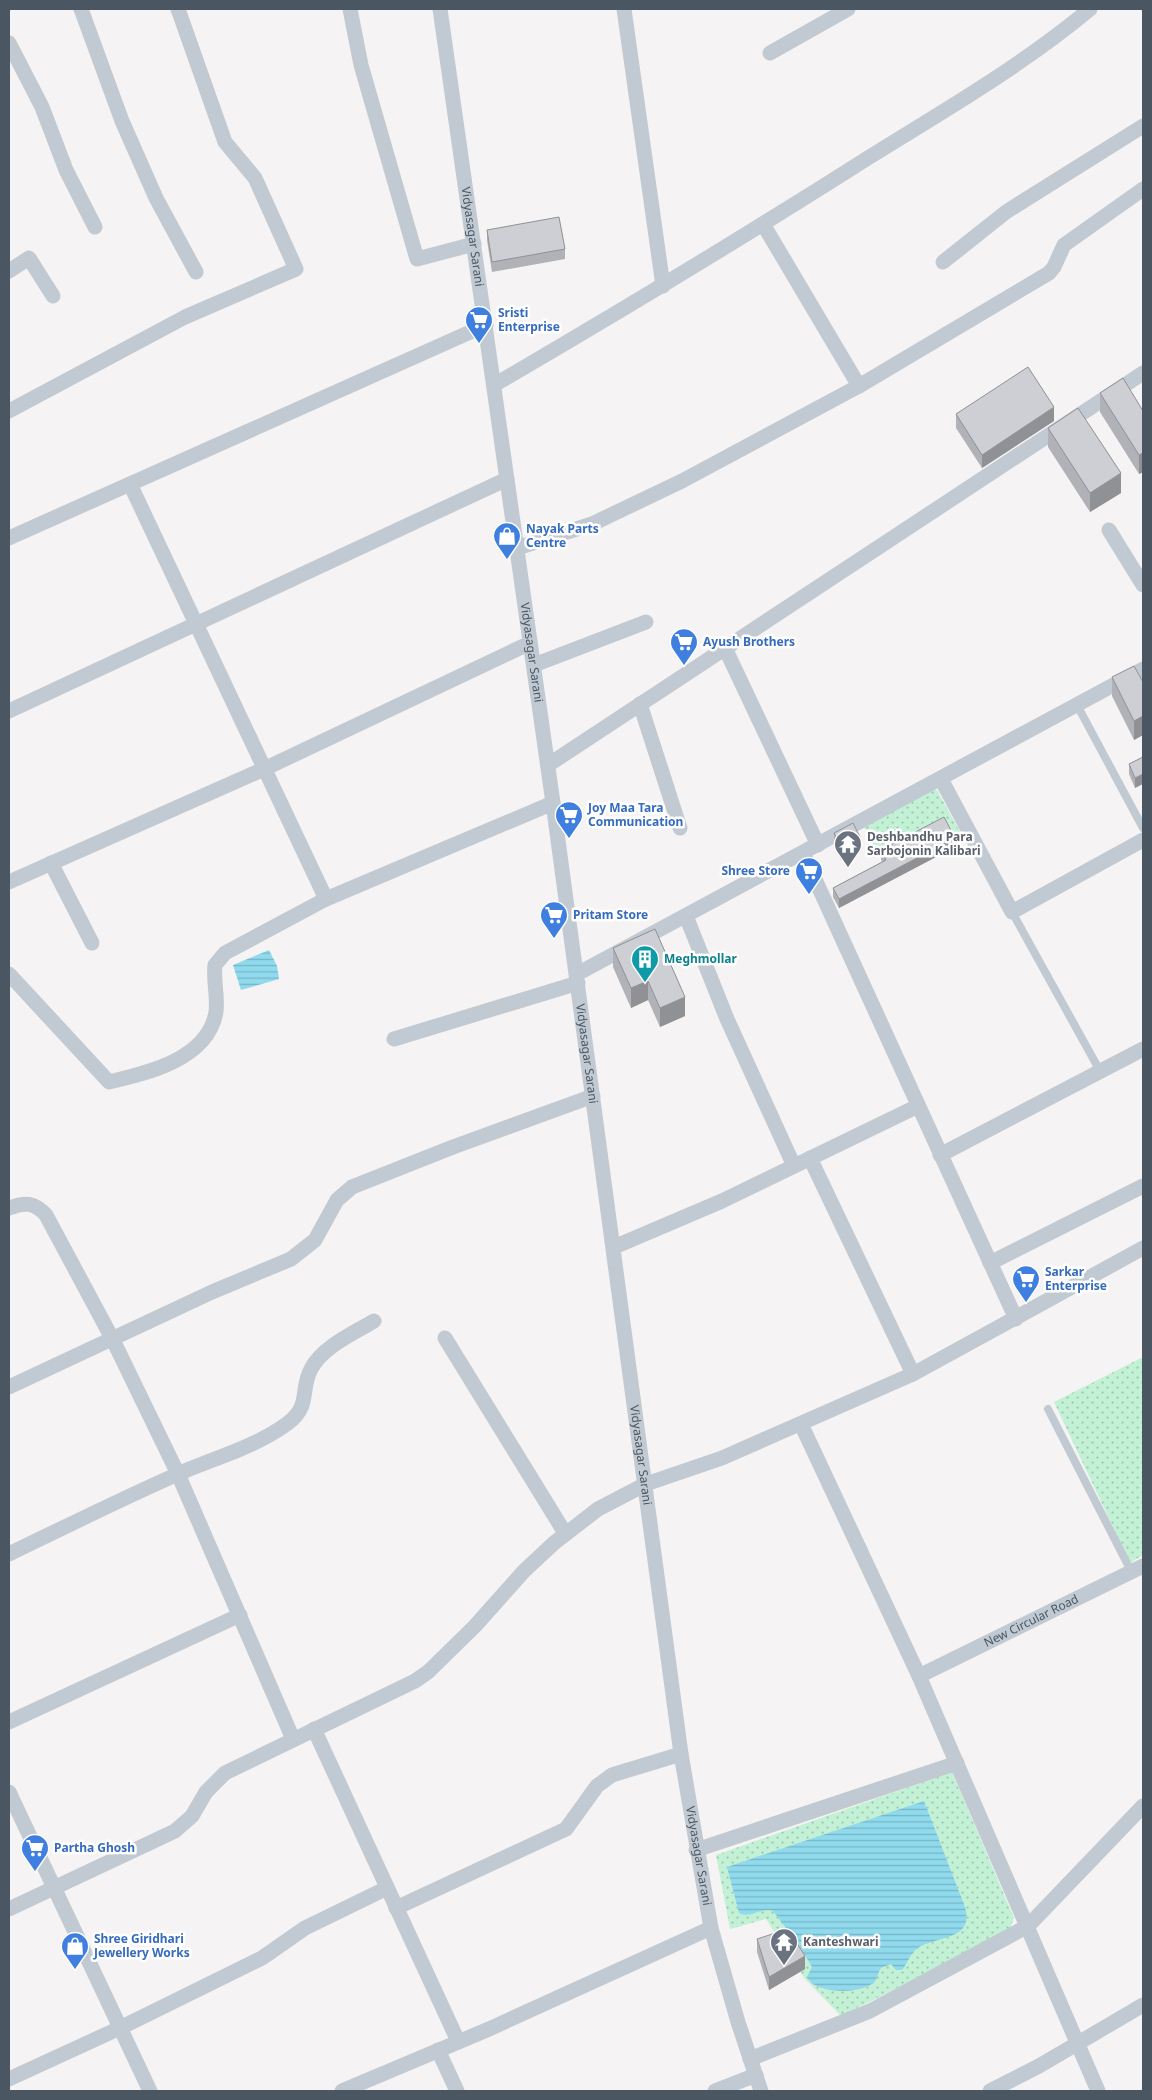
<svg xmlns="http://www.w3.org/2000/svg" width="1152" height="2100" viewBox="0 0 1152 2100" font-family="'Noto Sans',sans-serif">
  <defs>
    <pattern id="green-dots" width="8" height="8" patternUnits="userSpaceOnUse" patternTransform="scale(1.25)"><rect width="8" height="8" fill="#c3f1d5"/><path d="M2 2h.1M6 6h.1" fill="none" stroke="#a0c6b0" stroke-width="1.8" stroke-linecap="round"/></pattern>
    <pattern id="water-rules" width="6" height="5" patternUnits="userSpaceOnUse" patternTransform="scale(1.25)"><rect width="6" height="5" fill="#90daee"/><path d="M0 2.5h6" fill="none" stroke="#78b4c4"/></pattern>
  </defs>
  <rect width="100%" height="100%" fill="#f5f3f3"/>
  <path fill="url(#green-dots)" d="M929,787L937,790L965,841L955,847L943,826L881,859L862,823Z
    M1143,1357V1555L1130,1563L1054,1402Z
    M952,1772L1014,1918L1010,1928L998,1938L841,2016L805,1979L766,1919L730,1929L716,1855Z"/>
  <path fill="url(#water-rules)" d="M269,950L277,966L279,979L241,990L233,965Z
    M924,1801L965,1907C975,1941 935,1936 918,1948C910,1953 908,1963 902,1970H896L891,1964L881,1968C878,1972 878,1978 874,1982C863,1994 815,1995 807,1977L812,1967L793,1935L788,1937L785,1927L773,1911C761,1907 750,1919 739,1913L727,1867Z"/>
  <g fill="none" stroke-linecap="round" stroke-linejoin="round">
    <path stroke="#c1cad2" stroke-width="8" d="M1077,705L1143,828
      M1012,912L1100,1071
      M1048,1409L1132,1573"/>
    <g stroke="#c1cad2" stroke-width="15">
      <path d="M81,9L122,121L156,198L196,272"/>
      <path d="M350,9L361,65L417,259L474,244"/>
      <path id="s1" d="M440,9L553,803L681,1754L711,1928L738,2022L761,2091"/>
      <path d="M624,9L663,286"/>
      <path d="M9,43L42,107L66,170L95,227"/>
      <path d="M770,53L848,9"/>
      <path d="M763,224L859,386"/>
      <path d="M943,262L1006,212L1143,126"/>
      <path d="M9,271L29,258L53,296"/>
      <path d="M494,385C621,311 747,235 871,156C945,110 1023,65 1090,9"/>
      <path d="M9,411L185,317L296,269L255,178L225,142L178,9"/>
      <path d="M130,484L326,899"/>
      <path d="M1109,530L1143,585"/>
      <path d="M9,538L486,325"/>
      <path d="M517,548L592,524L682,481L859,386L1049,273L1054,267L1064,245L1143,189"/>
      <path d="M725,648L818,845"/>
      <path d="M534,665L646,622"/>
      <path d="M640,704L680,828"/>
      <path d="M9,711L507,479"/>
      <path d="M548,765L1143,373"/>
      <path d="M941,779L1012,912L1143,840"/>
      <path d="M803,853L1016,1319"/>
      <path d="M51,863L92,943"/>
      <path d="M9,882L264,769L530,643"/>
      <path d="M686,916L727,1019L794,1166"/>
      <path d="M9,974L109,1082C148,1073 208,1059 216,1012C218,996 213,980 215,965L225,953L326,899L553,803"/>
      <path d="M577,974L1143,669"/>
      <path d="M394,1039L578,983"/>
      <path d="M940,1155L1143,1049"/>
      <path d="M810,1158L913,1374"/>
      <path d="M9,1208C25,1202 34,1202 46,1215L113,1340L178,1474L293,1739"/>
      <path d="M614,1247L722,1201L918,1106"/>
      <path d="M990,1263L1143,1186"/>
      <path d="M445,1338L565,1533"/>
      <path d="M9,1387L212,1292L291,1259L315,1240L337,1200L352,1187L453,1147L593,1096"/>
      <path d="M801,1424L919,1676L1098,2091"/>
      <path d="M9,1554C65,1527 121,1499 178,1474C214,1458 256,1447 288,1423C311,1406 300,1389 311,1369C322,1347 354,1333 374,1321"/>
      <path id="s2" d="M919,1676L1143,1566"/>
      <path d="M9,1722L240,1615"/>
      <path d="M314,1729L458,2041"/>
      <path d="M9,1792L150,2091"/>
      <path d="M696,1850L957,1763"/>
      <path d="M396,1908L566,1829L597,1786L612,1775L681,1754"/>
      <path d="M9,1909L175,1831L192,1816L206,1792L225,1773L415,1681L428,1672L475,1626L524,1571L554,1543L598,1509L646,1484L722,1458L913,1374L1143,1248"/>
      <path d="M438,2050L457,2091"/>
      <path d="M750,2059L870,2011L1028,1926L1143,1806"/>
      <path d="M9,2079L120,2028L262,1958L305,1928L387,1888"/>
      <path d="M342,2091L489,2029L711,1928"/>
      <path d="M715,2091L756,2075"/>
      <path d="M990,2091L1039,2066L1143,2005"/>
    </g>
  </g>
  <path fill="#b0b2b7" d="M487,230L565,249V259L492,272L487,240Z
    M1100,393L1143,411V472L1139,474L1100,412Z
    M956,414L1054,421L982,468L956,428Z
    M1048,428L1121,493L1090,512L1048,447Z
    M1112,677L1143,682V735L1134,740L1112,696Z
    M1143,757L1135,788L1129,774V764Z
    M834,833L860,851L841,860L834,846Z
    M955,847L839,908L833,897V888L882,862L881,859V850Z
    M613,948L685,1016L660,1027L648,1000L631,1008L613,967Z
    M757,1939L805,1969L769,1990L757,1952Z"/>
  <path fill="#909195" d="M1054,407V421L982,468V455Z
    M1143,453V472L1139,474V455Z
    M1121,473V493L1090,512V493Z
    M1143,716V735L1134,740V721Z
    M1143,774V784L1135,788V778Z
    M860,837V851L841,860V847Z
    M955,838V847L839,908V899Z
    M648,981V1000L631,1008V988Z
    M685,997V1016L660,1027V1008Z
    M805,1956V1969L769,1990V1977Z"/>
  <path fill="#cdcfd5" stroke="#909195" d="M559,217L565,249L492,262L487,230Z
    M1028,367L1054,407L982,455L956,414Z
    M1123,378L1143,411V453L1139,455L1100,393Z
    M1078,408L1121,473L1090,493L1048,428Z
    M1134,666L1143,682V716L1134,721L1112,677Z
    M1143,757V774L1135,778L1129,764Z
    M944,817L955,838L839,899L833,888L886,860L881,850Z
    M853,823L860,837L841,847L834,833Z
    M655,929L685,997L660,1008L648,981L631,988L613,948Z
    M788,1929L805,1956L769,1977L757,1939Z"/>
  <defs>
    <g id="supermarket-pin" transform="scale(1.4375)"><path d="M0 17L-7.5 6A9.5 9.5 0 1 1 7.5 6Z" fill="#3f7fe0" stroke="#fff"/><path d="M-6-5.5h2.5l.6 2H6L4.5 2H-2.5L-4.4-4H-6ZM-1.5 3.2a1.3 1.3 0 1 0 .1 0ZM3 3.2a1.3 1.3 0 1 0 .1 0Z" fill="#fff"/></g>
    <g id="shop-pin" transform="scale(1.4375)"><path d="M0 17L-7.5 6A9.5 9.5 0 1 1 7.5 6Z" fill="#3f7fe0" stroke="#fff"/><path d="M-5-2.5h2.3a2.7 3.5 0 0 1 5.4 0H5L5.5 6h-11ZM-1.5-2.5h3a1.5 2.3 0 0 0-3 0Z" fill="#fff"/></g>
    <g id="temple-pin" transform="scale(1.4375)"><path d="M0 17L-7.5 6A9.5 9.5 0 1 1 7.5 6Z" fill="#6b7280" stroke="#fff"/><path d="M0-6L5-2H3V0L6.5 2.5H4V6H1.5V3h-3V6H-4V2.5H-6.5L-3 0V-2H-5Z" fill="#fff"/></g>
    <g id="building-pin" transform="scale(1.4375)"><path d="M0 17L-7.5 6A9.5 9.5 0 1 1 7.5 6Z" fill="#0f9aa8" stroke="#fff"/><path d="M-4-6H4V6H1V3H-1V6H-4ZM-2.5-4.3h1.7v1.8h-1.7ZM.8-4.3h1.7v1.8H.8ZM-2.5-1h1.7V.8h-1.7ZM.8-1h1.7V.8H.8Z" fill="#fff"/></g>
  </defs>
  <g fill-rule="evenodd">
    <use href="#supermarket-pin" x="479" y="320"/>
    <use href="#shop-pin" x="507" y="536"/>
    <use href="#supermarket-pin" x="684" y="642"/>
    <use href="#supermarket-pin" x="569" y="815"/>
    <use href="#temple-pin" x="848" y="844"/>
    <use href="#supermarket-pin" x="809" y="871"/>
    <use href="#supermarket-pin" x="554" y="915"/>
    <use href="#building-pin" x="645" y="959"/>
    <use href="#supermarket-pin" x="1026" y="1279"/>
    <use href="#supermarket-pin" x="35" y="1848"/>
    <use href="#temple-pin" x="784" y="1942"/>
    <use href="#shop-pin" x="75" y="1946"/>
  </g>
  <g text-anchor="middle" stroke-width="5" stroke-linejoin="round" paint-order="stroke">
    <g font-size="12" fill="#4a5661" stroke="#fff">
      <text dy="4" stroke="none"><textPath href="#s1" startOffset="230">Vidyasagar Sarani</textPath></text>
      <text dy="4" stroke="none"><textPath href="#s1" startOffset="650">Vidyasagar Sarani</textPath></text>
      <text dy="4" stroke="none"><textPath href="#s1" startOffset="1055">Vidyasagar Sarani</textPath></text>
      <text dy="4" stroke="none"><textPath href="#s1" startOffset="1460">Vidyasagar Sarani</textPath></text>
      <text dy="4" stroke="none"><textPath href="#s2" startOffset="125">New Circular Road</textPath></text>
      <text dy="4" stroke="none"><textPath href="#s1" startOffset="1865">Vidyasagar Sarani</textPath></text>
    </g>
    <g font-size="12" font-weight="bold" fill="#366cbe" stroke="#fff" text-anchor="start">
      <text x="498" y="317">Sristi<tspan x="498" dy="14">Enterprise</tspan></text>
      <text x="526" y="533">Nayak Parts<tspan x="526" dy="14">Centre</tspan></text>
      <text x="703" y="646">Ayush Brothers</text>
      <text x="588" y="812">Joy Maa Tara<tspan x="588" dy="14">Communication</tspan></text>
      <text x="790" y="875" text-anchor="end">Shree Store</text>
      <text x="573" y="919">Pritam Store</text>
      <text x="1045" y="1276">Sarkar<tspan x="1045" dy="14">Enterprise</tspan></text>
      <text x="54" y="1852">Partha Ghosh</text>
      <text x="94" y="1943">Shree Giridhari<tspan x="94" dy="14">Jewellery Works</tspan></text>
    </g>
    <g font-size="12" font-weight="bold" fill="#5b616d" stroke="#fff" text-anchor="start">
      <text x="867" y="841">Deshbandhu Para<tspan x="867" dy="14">Sarbojonin Kalibari</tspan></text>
      <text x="803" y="1946">Kanteshwari</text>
    </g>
    <g font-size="12" font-weight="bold" fill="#0d838f" stroke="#fff" text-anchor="start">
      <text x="664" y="963">Meghmollar</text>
    </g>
  </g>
  <rect width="1152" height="2100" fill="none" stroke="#4a5661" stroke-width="20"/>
</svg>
